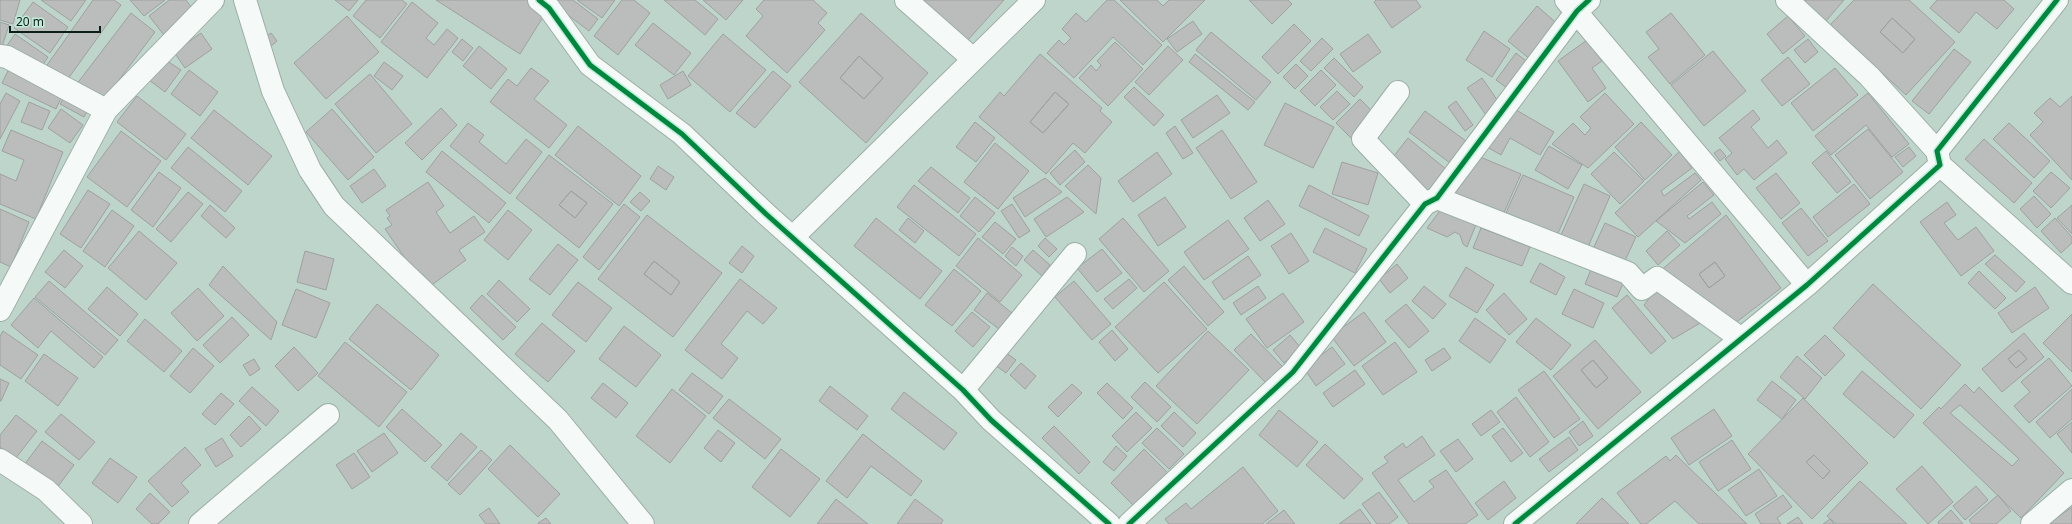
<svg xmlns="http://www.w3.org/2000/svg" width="2072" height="524" viewBox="0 0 2072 524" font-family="'Noto Sans',sans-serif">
  <rect width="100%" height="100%" fill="#bed5cc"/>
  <path fill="#babdbc" stroke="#9ea1a0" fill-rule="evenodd" d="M0,0H20L13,24L0,20Z
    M41,0H86L71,21Z
    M93,0H114L121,5L65,83L45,68Z
    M130,0H165L144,16Z
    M169,0H186L194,11L164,35L149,16Z
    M335,0H358L349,11Z
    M366,0H402L407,4L380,38L353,16Z
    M436,0H533L548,9L520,54Z
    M554,0H573L598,19L589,31L552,3Z
    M577,0H615L602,18Z
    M622,0H634L650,13L618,55L594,36Z
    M664,0H695L718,19L705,35Z
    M703,0H743L726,20Z
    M764,0H813L827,13L818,23L825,30L787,73L746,36L763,16L756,9Z
    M923,0H1004L967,41Z
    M1107,0H1114L1162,45L1143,65L1113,37L1074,78L1047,53L1059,40L1064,45L1071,38L1062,29L1076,13L1086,22Z
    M1120,0H1157L1163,6L1169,0H1205L1163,42Z
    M1249,0H1288L1292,4L1272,24Z
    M1376,0H1416L1421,7L1392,28L1374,2Z
    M1803,0H1844L1826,21Z
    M1854,0H1909L1955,42L1906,95L1830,25ZM1892,18L1915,39L1903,53L1880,32Z
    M1937,0H2004L2014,9L1997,29L1976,12L1959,33L1930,8Z
    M33,2L68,27L50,53L14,28Z
    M412,2L438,23L426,38L434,45L447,29L458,38L427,78L381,42Z
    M1537,6L1561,27L1532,61L1508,41Z
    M131,13L155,32L101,104L76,85Z
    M861,13L928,73L866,143L799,82ZM859,56L883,78L864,99L840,78Z
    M1671,13L1705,55L1670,84L1648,57L1659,49L1646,32Z
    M347,16L379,52L326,99L294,63Z
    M1788,16L1805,36L1783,54L1767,34Z
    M1892,18L1915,39L1903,53L1880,32Z
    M1193,21L1202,34L1177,52L1167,39Z
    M0,22L9,25L0,53Z
    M653,23L691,53L674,75L635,45Z
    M1294,24L1311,41L1278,74L1262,57Z
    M1484,31L1510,49L1492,77L1466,60Z
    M1211,32L1271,82L1256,100L1196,50Z
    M201,33L212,49L185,68L174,52Z
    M271,33L277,41L270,47L263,39Z
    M15,34L48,57L39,71L6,47Z
    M723,34L766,70L730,112L688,76Z
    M1368,34L1381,52L1353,72L1340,54Z
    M1322,38L1333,49L1311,71L1300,61Z
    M462,39L473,48L463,61L452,52Z
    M1808,39L1818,52L1805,63L1794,50Z
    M1587,40L1602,61L1592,68L1606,88L1588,102L1558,61Z
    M1115,42L1143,69L1108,106L1079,78L1091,65L1096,71L1101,65L1097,61Z
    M479,46L507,69L491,89L463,66Z
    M1168,46L1183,60L1149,95L1135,82Z
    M1954,49L1971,62L1929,114L1912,101Z
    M1713,51L1746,91L1704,126L1671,85Z
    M1516,53L1530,64L1511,91L1496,80Z
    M1040,54L1102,108L1100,111L1112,122L1085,153L1073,143L1046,174L979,117L1000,92L1004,96ZM1055,92L1069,104L1043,133L1030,122Z
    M1195,54L1255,102L1248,110L1189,62Z
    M859,56L883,78L864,99L840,78Z
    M1788,57L1810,84L1782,106L1761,80Z
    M1334,58L1363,87L1354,97L1324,68Z
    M164,59L181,70L165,92L149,80Z
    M384,62L403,76L392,90L374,76Z
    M1296,64L1308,76L1295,89L1283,77Z
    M11,65L64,91L56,109L2,83Z
    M531,68L549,81L534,99L567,125L549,148L490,102L508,79L517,86Z
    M1835,68L1858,95L1813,131L1791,103Z
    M189,70L218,92L200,116L171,94Z
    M1321,70L1336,85L1315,106L1300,91Z
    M683,71L691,85L668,99L660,85Z
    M773,71L791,86L755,128L736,113Z
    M370,74L412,124L376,153L335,104Z
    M1482,78L1500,104L1486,115L1467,88Z
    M1134,87L1164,115L1154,126L1124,97Z
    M1337,91L1350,104L1333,120L1320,107Z
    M1055,92L1069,104L1043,133L1030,122Z
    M6,93L20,101L0,139V104Z
    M1605,93L1634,124L1588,168L1552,144L1573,123L1585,135L1591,128L1580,117Z
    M1868,93L1909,144L1892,157L1866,125L1831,155L1815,136Z
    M66,94L90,107L84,117L60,104Z
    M1217,95L1230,113L1193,138L1181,120Z
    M137,96L186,134L166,160L117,122Z
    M2072,96V180L2030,135L2043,122L2034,113L2050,98L2060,107Z
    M1360,99L1376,115L1352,139L1336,123Z
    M1456,101L1473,125L1465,131L1448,107Z
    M29,102L50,111L42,130L21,122Z
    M1285,103L1334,127L1313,168L1264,145Z
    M1511,107L1554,132L1540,155L1510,138L1501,155L1487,147Z
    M441,108L457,125L422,160L405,143Z
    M61,109L83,125L70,143L48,128Z
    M332,109L374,157L348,180L306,132Z
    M214,110L272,156L248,185L191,138Z
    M1753,110L1760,119L1751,127L1768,148L1777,140L1787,153L1754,180L1744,169L1737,175L1725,159L1732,153L1719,138Z
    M1425,111L1466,141L1450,163L1409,132Z
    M975,122L995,138L976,162L956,147Z
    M1641,122L1672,155L1645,180L1615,147Z
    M468,123L484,135L479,142L506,164L526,139L542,152L510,194L450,146Z
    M2009,123L2050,161L2034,178L1993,139Z
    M578,126L641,176L619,206L555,155Z
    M1175,126L1193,153L1183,159L1166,133Z
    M1868,129L1903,172L1870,199L1835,155Z
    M11,130L63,152L36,219L0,204V174L16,181L24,160L2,151Z
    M1222,130L1257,182L1231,199L1196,148Z
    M121,131L161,161L127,207L87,177Z
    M1408,138L1447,170L1429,192L1390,161Z
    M1984,139L2032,183L2014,203L1965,159Z
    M995,143L1029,171L998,209L964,182Z
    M1549,146L1582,165L1568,189L1535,170Z
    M188,147L242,191L225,212L171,168Z
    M1909,147L1916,156L1903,167L1895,157Z
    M1720,149L1726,156L1720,161L1714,153Z
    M1075,150L1085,162L1060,185L1050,173Z
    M442,151L506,203L489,223L426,172Z
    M1680,151L1692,168L1661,191L1664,196L1695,173L1701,180L1638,237L1615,213Z
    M1826,151L1851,182L1837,193L1812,163Z
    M1157,152L1172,174L1133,202L1118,181Z
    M1614,152L1644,181L1620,204L1591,174Z
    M1473,154L1521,174L1503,215L1455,194Z
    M549,155L613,204L579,248L516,198ZM571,191L587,203L575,218L559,205Z
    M1342,162L1378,173L1368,205L1332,194Z
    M1088,165L1101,178L1096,214L1065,186Z
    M658,166L674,177L666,190L650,179Z
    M931,167L970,198L958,213L918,181Z
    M374,169L386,186L362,203L350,186Z
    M159,172L181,188L153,227L131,210Z
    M2051,172L2070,188L2051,208L2033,191Z
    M1776,173L1800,203L1781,219L1756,188Z
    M1523,175L1574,197L1556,238L1505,215Z
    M1045,178L1062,192L1025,217L1013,198Z
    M428,182L444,206L436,212L450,233L474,216L485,232L459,250L466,260L426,289L385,229L392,225L387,218L390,216L386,210Z
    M1703,182L1714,195L1687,216L1689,219L1712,202L1721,214L1685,243L1656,221Z
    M1584,184L1610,196L1588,247L1561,235Z
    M1854,184L1870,204L1828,237L1813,217Z
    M914,185L976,234L959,256L897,207Z
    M1309,185L1369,216L1359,236L1299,206Z
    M88,190L110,204L81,248L60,234Z
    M571,191L587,203L575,218L559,205Z
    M188,192L203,204L171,242L156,229Z
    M640,192L650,201L641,211L630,202Z
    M2034,196L2051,214L2037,228L2020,209Z
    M975,197L995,213L979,232L960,216Z
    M1067,197L1084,212L1046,237L1034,219Z
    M1165,197L1186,227L1158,246L1138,215Z
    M1268,200L1285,224L1260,241L1244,218Z
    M1947,202L1956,215L1944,223L1958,240L1976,227L1994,251L1961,276L1920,222Z
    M624,204L640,217L599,270L583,257Z
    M1012,204L1030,231L1019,238L1001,211Z
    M210,205L235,228L226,238L201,216Z
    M2072,205V234L2057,218Z
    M1442,208L1477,222L1467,247L1463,244L1460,235L1455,232L1447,237L1427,228Z
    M1801,208L1828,241L1808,256L1782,223Z
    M0,209L29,222L11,267L0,262Z
    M112,210L134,226L105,267L83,251Z
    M508,210L532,230L508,260L484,240Z
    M647,215L722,273L673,337L598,279ZM654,261L680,282L671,295L644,274Z
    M1726,215L1781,288L1730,327L1659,272ZM1715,262L1725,276L1709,288L1699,274Z
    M876,218L942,271L920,299L854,246Z
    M908,218L924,231L915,243L899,230Z
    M1123,218L1169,271L1144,292L1099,239Z
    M2055,218L2072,237V243L2061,253L2041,231Z
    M1228,220L1249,249L1204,280L1184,252Z
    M995,222L1016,239L1003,254L982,237Z
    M1605,223L1636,237L1624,263L1593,249Z
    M1325,228L1367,249L1355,273L1313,252Z
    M1481,228L1530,247L1522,266L1473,248Z
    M139,231L177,263L146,300L108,268Z
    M1667,231L1680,245L1658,265L1646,251Z
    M1291,233L1309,261L1289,274L1271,246Z
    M978,238L1022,275L1000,302L956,266Z
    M1045,238L1057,249L1049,257L1038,246Z
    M558,244L578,260L550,295L529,279Z
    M742,246L754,256L742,273L729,263Z
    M1012,247L1023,256L1016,266L1005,256Z
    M1102,249L1122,273L1097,292L1077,268Z
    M64,250L83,266L65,288L45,272Z
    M1033,250L1050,265L1042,276L1024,260Z
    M305,251L334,259L326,290L297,282Z
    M1995,255L2025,282L2016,292L1985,264Z
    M1248,256L1261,275L1224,300L1212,282Z
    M654,261L680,282L671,295L644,274Z
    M1715,262L1725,276L1709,288L1699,274Z
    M1540,263L1565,277L1556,295L1530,282Z
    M1397,264L1408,278L1390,293L1379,279Z
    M223,266L277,322L271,340L209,285Z
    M1184,266L1224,312L1208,326L1168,280Z
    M1466,267L1494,285L1477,313L1449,296Z
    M1592,267L1624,281L1617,297L1585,284Z
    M954,269L981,291L952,326L925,305Z
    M1979,271L2006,298L1995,309L1968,283Z
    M740,279L777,308L763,324L747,311L721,344L738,358L722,379L685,350Z
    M1129,279L1137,288L1113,309L1104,299Z
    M499,280L530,309L517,322L487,294Z
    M49,281L118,340L105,355L35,297Z
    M1074,281L1111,324L1092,340L1055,297Z
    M578,282L612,308L586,342L552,315Z
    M1164,282L1207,329L1158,373L1115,327Z
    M1873,284L1961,365L1921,409L1833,328Z
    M1659,285L1707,319L1673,339L1644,305Z
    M1258,286L1266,298L1241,315L1233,303Z
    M1424,286L1446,304L1433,319L1412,301Z
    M107,287L138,314L120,336L88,309Z
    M2035,287L2049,308L2012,333L1998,313Z
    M198,288L224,316L197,341L171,313Z
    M296,289L330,303L316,338L282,325Z
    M1574,289L1604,303L1593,328L1562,314Z
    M987,293L1012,313L999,329L974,310Z
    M1283,293L1304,322L1267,348L1246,319Z
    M1504,293L1527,319L1509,335L1486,310Z
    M482,295L516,327L503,340L470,308Z
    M1627,295L1666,341L1651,354L1612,308Z
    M34,298L103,357L94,368L51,331L38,348L11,325Z
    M377,304L439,355L411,390L349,339Z
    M1406,304L1429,331L1409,348L1385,321Z
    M972,312L990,327L973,347L955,331Z
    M1364,312L1386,342L1354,366L1331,336Z
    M2072,314V372L2043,343Z
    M232,317L249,335L220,363L203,345Z
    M1475,318L1506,340L1490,363L1459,341Z
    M1536,318L1571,345L1551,370L1516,342Z
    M145,319L182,351L164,372L127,341Z
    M542,323L575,351L548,382L515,354Z
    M624,326L661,355L636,387L599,359Z
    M1112,330L1128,349L1115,361L1099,342Z
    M3,331L38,355L21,379L0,365V336Z
    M1208,331L1249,370L1197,424L1156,386Z
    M2024,333L2044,357L2002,392L1982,369ZM2019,350L2027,359L2016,368L2008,359Z
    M1251,334L1283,367L1266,383L1234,350Z
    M1290,335L1301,348L1284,363L1273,350Z
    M1825,335L1845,355L1825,376L1804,355Z
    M1595,340L1641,392L1598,429L1553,376ZM1593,360L1608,378L1596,388L1581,370Z
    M345,342L407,392L379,427L318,376Z
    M1395,342L1417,372L1383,395L1362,366Z
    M294,347L318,373L298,391L275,366Z
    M1332,347L1345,364L1316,386L1304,368Z
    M193,348L214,366L190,393L170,376Z
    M1444,348L1451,358L1432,371L1425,360Z
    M2019,350L2027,359L2016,368L2008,359Z
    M1005,352L1016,360L1006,373L995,365Z
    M44,354L78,378L58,406L25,381Z
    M1797,356L1822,378L1805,399L1780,377Z
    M2049,358L2072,386L2029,423L2014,406L2030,392L2021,382Z
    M254,359L260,369L250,376L243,365Z
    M1593,360L1608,378L1596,388L1581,370Z
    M1021,363L1036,376L1025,389L1010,375Z
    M1355,370L1365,384L1333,407L1323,393Z
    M1544,371L1580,419L1554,438L1518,390Z
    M1862,371L1914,415L1894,438L1843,394Z
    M692,373L723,396L709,414L679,390Z
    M0,379L9,383L1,401H0Z
    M1772,381L1796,400L1782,419L1757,400Z
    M1145,382L1171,407L1157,422L1131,397Z
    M603,383L628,403L616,418L591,398Z
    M1107,383L1133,408L1123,419L1097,393Z
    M1072,384L1082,393L1058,417L1048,407Z
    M1965,384L1974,393L1979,387L2064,473L2021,518L1923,423L1939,407L1941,409ZM1960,405L2019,459L2012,466L1950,413Z
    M830,386L868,416L857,430L819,401Z
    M252,387L279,411L266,426L239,401Z
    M672,389L706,416L670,463L636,436Z
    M2072,389V419L2050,438L2036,422Z
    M904,392L957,433L944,450L891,409Z
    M221,393L234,404L215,425L202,414Z
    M1516,397L1549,442L1530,457L1497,412Z
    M1803,398L1868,463L1812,519L1748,454ZM1814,455L1830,471L1823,479L1806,462Z
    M729,399L781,439L765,459L713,418Z
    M402,409L442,445L425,462L386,427Z
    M1714,409L1732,436L1689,465L1671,438Z
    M1279,410L1318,442L1297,467L1259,435Z
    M1491,410L1500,422L1481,436L1472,424Z
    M1136,412L1152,428L1127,452L1112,436Z
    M1174,412L1196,433L1183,447L1161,426Z
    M61,414L95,442L79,460L45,432Z
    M16,415L37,431L15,459L0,447V435Z
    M249,416L261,429L241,447L230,435Z
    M1583,421L1593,436L1579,446L1569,432Z
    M2072,422V453L2057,434Z
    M1054,426L1090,462L1079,474L1042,438Z
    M1157,428L1184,454L1169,469L1142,443Z
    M1503,428L1523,453L1511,462L1492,436Z
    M718,430L735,443L721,462L704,448Z
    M384,433L398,453L372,472L357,451Z
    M461,433L477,447L447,481L431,467Z
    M863,434L922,481L911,496L871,466L847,498L826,481Z
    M1422,436L1435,455L1398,480L1414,502L1434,487L1429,481L1446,470L1478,515L1465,524H1409L1372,473L1388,462L1384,457L1403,443L1406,448Z
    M1569,437L1578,450L1549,472L1539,459Z
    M222,438L233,456L216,467L205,449Z
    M1458,439L1473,459L1456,472L1440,451Z
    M1732,440L1751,469L1718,491L1699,462Z
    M42,441L74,465L56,489L24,465Z
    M1325,444L1363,479L1344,499L1306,465Z
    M510,445L560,494L538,517L488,469Z
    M1116,446L1127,456L1114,471L1103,462Z
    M185,447L201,465L181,483L189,492L172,507L148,481Z
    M781,449L820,479L790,517L752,487Z
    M1144,449L1168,473L1135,507L1111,483Z
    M481,450L492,460L460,495L448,484Z
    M354,453L370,477L352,489L336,465Z
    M1676,455L1747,524H1699L1675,501L1646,524H1641L1617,493L1666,456L1670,461Z
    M1814,455L1830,471L1823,479L1806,462Z
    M110,458L137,477L118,503L92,483Z
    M1922,466L1953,502L1928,524L1896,489Z
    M1243,467L1278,511L1262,524H1169L1165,519L1186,503L1191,509Z
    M1759,469L1777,496L1746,516L1728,490Z
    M1504,481L1516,498L1488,520L1475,503Z
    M1860,481L1907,524H1836L1827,516Z
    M1976,486L1988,500L1965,520L1953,506Z
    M1379,492L1398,517L1389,524H1377L1362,504Z
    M150,493L170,512L158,524H152L136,509Z
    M1783,495L1792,507L1777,518L1781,524H1761L1755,514Z
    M1998,495L2011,511L1996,524H1972L1969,520Z
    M1602,498L1629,524H1576Z
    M836,499L868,524H817Z
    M915,499L943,520L941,524H897Z
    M2072,507V524H2048Z
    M489,508L500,524H486L479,515Z
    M1360,509L1371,524H1339Z
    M1284,510L1295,524H1266Z
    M1951,510L1963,524H1939L1938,522Z
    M1798,517L1803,524H1787Z
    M546,518L551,524H539L538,523Z
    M1830,519L1834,524H1823Z"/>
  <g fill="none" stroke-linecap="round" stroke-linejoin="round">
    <g stroke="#9caea7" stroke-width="24">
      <path id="minor" d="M245,0L273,91L310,170L334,206L558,420L643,524
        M539,0L549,8L590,65L682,134L766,214L963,390L991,420L1109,524
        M906,0L973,59
        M1566,0L1807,285
        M1787,0L1869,76L1937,151
        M0,56L7,57L106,110
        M1398,92L1363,139L1425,204
        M1940,165L2072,283
        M1437,198L1628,273L1642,289L1657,278L1740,338
        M793,237L1034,0
        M0,310L106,110L213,0
        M963,390L1075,254
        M0,460L46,490L81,524
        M200,524L328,415
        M1129,524L1293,372L1425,204L1437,198L1577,11L1589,0
        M1515,524L1807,285L1940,165L1937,151L2057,0
        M2032,524L2072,490"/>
    </g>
    <use href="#minor" stroke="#f5f9f7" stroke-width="22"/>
    <g stroke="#c1ecdb" stroke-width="8">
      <path id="cycleway" d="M539,0L549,8L590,65L682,134L766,214L963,390L991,420L1109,524
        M1129,524L1293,372L1425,204L1437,198L1577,11L1589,0
        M1515,524L1807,285L1940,165L1937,151L2057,0"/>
    </g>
    <use href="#cycleway" stroke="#00873e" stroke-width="5"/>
  </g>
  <path d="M10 26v6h90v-6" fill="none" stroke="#0e1e18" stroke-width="2"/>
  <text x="16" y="26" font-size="12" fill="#0e1e18" stroke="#c1ecdb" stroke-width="3" paint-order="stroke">20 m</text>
</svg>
